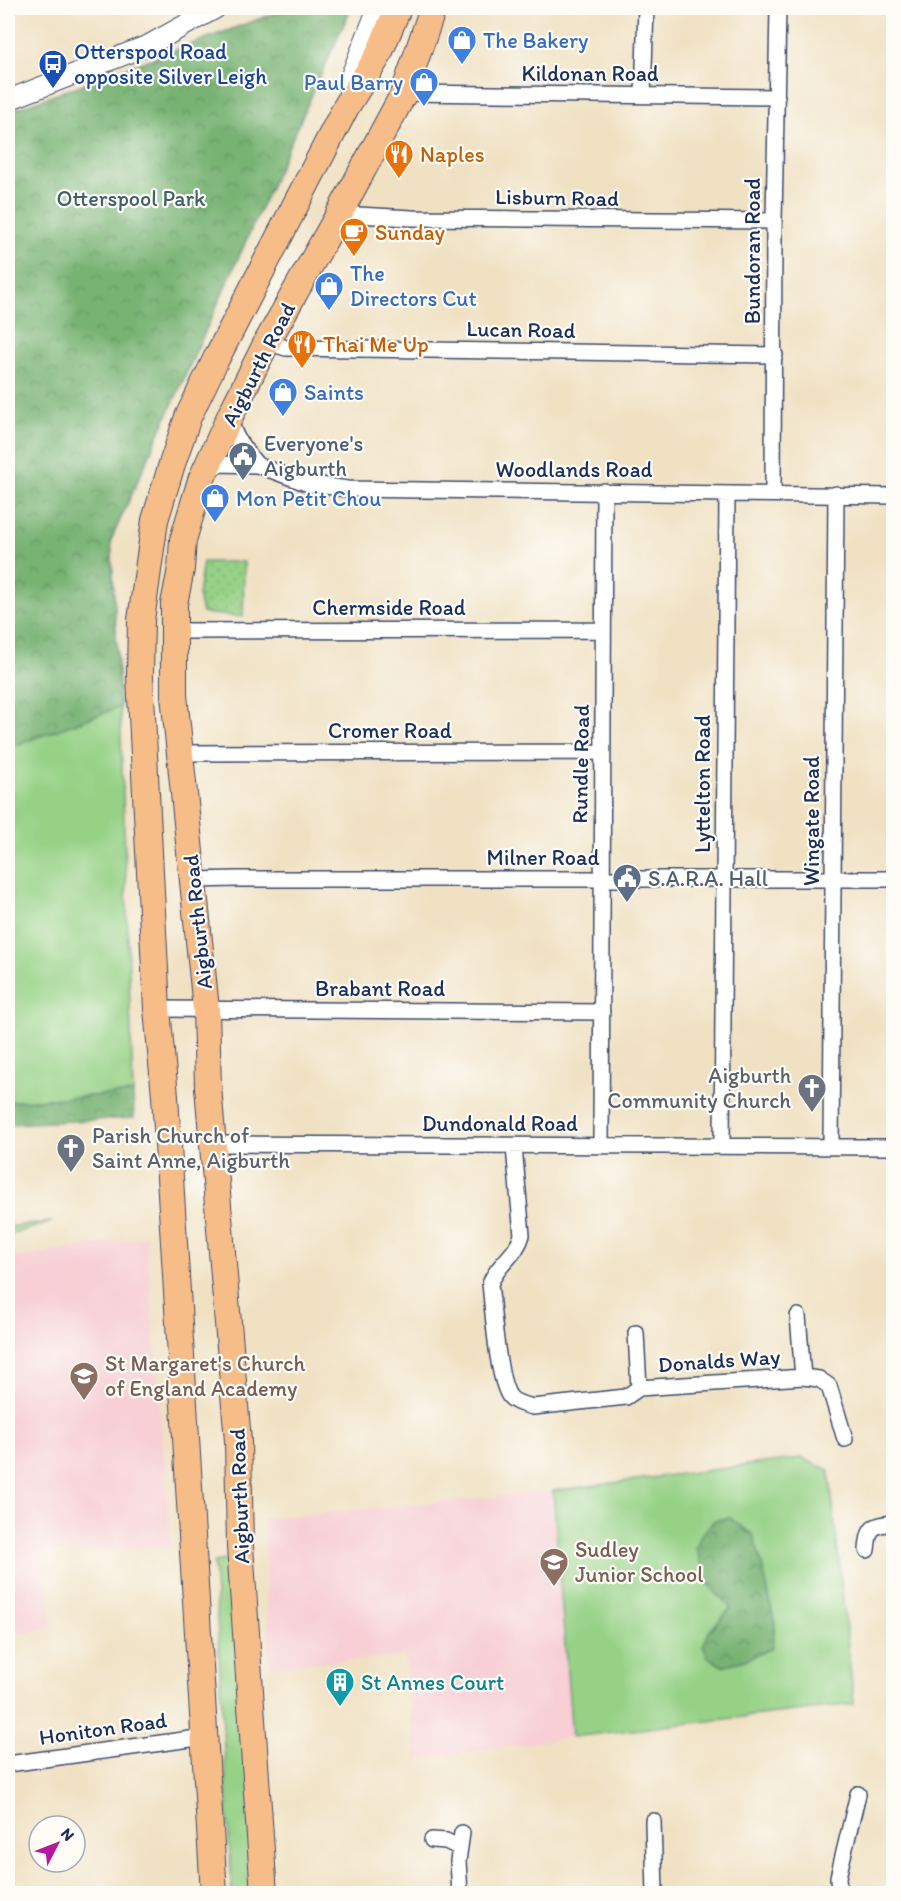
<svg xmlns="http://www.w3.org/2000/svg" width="901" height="1901" viewBox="0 0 901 1901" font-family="Itim,sans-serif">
  <defs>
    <pattern id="forest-crowns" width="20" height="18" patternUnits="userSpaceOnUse" patternTransform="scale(1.5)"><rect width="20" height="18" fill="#78b373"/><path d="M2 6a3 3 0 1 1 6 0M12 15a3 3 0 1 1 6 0" fill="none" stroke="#629262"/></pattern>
    <pattern id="garden-dots" width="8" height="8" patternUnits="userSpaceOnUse" patternTransform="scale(1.5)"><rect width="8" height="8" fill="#96d186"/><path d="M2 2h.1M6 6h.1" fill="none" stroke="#7aaa71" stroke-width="1.8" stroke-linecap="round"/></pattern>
  </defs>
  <rect width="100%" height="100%" fill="#fdfcf7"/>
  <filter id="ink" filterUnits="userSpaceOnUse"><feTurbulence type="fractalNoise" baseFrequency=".0167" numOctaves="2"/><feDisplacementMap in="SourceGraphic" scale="12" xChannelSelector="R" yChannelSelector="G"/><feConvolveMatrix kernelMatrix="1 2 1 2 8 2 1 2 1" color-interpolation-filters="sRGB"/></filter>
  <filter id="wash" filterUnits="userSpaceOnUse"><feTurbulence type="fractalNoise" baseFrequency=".008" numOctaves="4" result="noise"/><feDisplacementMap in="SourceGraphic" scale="24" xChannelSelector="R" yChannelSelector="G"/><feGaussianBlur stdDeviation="1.35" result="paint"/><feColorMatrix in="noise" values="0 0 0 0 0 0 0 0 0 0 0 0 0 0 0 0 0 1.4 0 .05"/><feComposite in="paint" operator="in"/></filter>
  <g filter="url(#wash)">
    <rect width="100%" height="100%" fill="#f0e1c3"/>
    <path fill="#f7cfd5" d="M146,1236L171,1546L44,1553L53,1628L8,1635V1259Z
      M801,1458L829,1470L854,1704L572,1737L416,1760L405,1656L270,1666L263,1519L553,1491Z"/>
    <path fill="#96d186" stroke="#588072" stroke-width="1.5" d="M289,8H351L111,540L120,707L133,1093L8,1102V112Z
      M52,1222L8,1235V1227Z
      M801,1458L829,1470L854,1704L572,1737L553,1491Z
      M238,1558L260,1893H232L214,1562Z"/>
    <path fill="url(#forest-crowns)" stroke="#4a7168" stroke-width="1.5" d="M289,8H351L111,540L120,707L8,748V112Z
      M133,1093L134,1118L8,1124V1102Z
      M730,1518L753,1535L762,1564L775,1624L772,1648L745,1660L722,1666L708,1657L703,1646L709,1632L731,1608L709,1585L696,1548L701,1535L715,1520Z"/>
    <path fill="url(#garden-dots)" stroke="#588072" stroke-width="1.5" d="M203,562H244L243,617L202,613L198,595Z"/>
  </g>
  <g filter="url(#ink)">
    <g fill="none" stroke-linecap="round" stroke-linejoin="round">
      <g stroke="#3b4a6d" stroke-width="18">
        <path id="minor" d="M404,93L777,97
          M643,96L646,8
          M339,214L412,218L774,221
          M267,342L286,348L775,355
          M231,416C231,436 245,450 257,465
          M205,474L219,464L257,465L306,483L347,489L894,496
          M773,494L774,221L778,8
          M174,631L603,630
          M179,753L602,752
          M192,880L237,879H894
          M157,1009L602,1012
          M214,1144L894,1147
          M601,1145L604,491
          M722,1146L727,494
          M514,1147L522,1235C517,1255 497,1264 490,1284C493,1307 497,1384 511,1398C517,1404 526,1405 533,1407L626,1397L639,1388L803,1377L819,1379L829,1386L845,1439
          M831,1147L836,494
          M798,1316L803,1377
          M636,1333L639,1388
          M867,1550C869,1528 871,1525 894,1523
          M8,1764L205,1737
          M653,1821L655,1894
          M432,1840L446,1841L460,1848
          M460,1894L458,1861L462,1833
          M839,1894L838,1877L858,1794"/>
      </g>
      <g stroke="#3b4a6d" stroke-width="22">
        <path id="tertiary" d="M348,99L352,73L378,8
          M8,100L149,45L216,8"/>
      </g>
      <g stroke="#3b4a6d" stroke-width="28">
        <path id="trunk" d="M214,1894L165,1096L157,1009L140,676L141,620L155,520L172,464L188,417L216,359L346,107L378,56L398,8
          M264,1894L240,1546L238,1441L208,1087L206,1009L174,695V604L181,569L183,540L201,480L231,414L267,342L339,214L404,93L433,8"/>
      </g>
      <use href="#minor" stroke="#fff" stroke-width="15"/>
      <use href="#tertiary" stroke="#fff" stroke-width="20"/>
      <use href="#trunk" stroke="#f7bd88" stroke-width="26"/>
    </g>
  </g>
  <defs>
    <g id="shop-pin" transform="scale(1.5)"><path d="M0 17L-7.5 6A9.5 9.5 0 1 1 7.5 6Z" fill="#3f7fe0" stroke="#fdfcf7"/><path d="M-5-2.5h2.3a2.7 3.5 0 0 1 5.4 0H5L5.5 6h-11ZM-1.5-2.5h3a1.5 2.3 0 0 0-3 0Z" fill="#fff"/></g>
    <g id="bus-pin" transform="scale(1.5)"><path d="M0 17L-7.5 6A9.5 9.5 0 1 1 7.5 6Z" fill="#1a4fb4" stroke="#fdfcf7"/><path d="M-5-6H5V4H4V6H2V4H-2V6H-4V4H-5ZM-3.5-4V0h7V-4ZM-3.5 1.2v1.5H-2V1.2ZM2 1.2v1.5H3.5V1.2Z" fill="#fff"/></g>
    <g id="restaurant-pin" transform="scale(1.5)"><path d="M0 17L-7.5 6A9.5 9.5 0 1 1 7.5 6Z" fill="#e8710a" stroke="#fdfcf7"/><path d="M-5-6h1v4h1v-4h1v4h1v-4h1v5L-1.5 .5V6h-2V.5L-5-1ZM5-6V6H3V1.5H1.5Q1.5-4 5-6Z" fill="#fff"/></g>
    <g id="cafe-pin" transform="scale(1.5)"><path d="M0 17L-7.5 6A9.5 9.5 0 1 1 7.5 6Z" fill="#e8710a" stroke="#fdfcf7"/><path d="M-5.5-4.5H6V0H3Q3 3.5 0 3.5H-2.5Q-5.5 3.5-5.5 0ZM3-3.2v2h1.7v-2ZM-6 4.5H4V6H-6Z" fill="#fff"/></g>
    <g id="civic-pin" transform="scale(1.5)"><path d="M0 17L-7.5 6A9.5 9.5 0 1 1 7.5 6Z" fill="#5c6f8a" stroke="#fdfcf7"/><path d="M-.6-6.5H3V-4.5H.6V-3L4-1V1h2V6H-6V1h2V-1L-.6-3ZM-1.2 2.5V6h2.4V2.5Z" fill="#fff"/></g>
    <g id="church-pin" transform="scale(1.5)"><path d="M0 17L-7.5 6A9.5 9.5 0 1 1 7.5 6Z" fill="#6b7280" stroke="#fdfcf7"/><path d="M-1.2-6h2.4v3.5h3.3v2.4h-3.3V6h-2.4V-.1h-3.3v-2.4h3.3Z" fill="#fff"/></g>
    <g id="school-pin" transform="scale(1.5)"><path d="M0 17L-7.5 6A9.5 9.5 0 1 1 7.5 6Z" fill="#8d6e63" stroke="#fdfcf7"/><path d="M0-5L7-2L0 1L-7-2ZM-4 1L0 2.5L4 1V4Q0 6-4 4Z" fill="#fff"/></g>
    <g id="building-pin" transform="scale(1.5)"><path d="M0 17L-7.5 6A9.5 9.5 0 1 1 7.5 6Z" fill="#0f9aa8" stroke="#fdfcf7"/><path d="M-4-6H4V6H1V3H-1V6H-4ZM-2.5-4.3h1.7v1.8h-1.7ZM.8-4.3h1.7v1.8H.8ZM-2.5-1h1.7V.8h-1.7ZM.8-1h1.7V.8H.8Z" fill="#fff"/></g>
  </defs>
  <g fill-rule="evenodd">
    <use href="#shop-pin" x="462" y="40"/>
    <use href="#bus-pin" x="53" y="64"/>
    <use href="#shop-pin" x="424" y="82"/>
    <use href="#restaurant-pin" x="399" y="154"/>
    <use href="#cafe-pin" x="354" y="232"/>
    <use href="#shop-pin" x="329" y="286"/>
    <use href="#restaurant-pin" x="302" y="344"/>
    <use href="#shop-pin" x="283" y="392"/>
    <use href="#civic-pin" x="243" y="456"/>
    <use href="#shop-pin" x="215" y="498"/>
    <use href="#civic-pin" x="627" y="878"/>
    <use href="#church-pin" x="812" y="1088"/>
    <use href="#church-pin" x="71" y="1148"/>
    <use href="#school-pin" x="84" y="1376"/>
    <use href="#school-pin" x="554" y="1562"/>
    <use href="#building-pin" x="340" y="1682"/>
  </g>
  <g text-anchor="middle" stroke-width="4.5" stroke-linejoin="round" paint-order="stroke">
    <g font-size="22" fill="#366cbe" stroke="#fdfcf7" text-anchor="start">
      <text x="483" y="48">The Bakery</text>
      <text x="403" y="90" text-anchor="end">Paul Barry</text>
      <text x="350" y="281">The<tspan x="350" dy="25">Directors Cut</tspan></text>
      <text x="304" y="400">Saints</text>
      <text x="236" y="506">Mon Petit Chou</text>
    </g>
    <g font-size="22" fill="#164399" stroke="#fdfcf7" text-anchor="start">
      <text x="74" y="59">Otterspool Road<tspan x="74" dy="25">opposite Silver Leigh</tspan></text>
    </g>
    <g font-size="22" fill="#1b2f5e" stroke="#fdfcf7">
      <text x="590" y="81">Kildonan Road</text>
      <text transform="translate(557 197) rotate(1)" y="8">Lisburn Road</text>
      <text transform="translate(752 251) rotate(-90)" y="8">Bundoran Road</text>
      <text transform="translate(521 329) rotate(1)" y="8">Lucan Road</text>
      <text transform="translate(258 364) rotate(-63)" y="8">Aigburth Road</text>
      <text x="574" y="477">Woodlands Road</text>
      <text x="389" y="615">Chermside Road</text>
      <text x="390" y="738">Cromer Road</text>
      <text transform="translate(580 764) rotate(-89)" y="8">Rundle Road</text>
      <text transform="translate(702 784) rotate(-90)" y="8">Lyttelton Road</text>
      <text transform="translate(811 821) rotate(-90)" y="8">Wingate Road</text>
      <text x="543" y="865">Milner Road</text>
      <text transform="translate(197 922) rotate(-96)" y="8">Aigburth Road</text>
      <text x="380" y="996">Brabant Road</text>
      <text x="500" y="1131">Dundonald Road</text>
      <text transform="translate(719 1360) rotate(-4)" y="8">Donalds Way</text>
      <text transform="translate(239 1496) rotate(-92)" y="8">Aigburth Road</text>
      <text transform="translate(103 1728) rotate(-8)" y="8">Honiton Road</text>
    </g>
    <g font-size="22" fill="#c56008" stroke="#fdfcf7" text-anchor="start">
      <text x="420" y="162">Naples</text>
      <text x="375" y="240">Sunday</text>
      <text x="323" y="352">Thai Me Up</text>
    </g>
    <g font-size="22" fill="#40606a" stroke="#fdfcf7">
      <text x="131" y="206">Otterspool Park</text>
    </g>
    <g font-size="22" fill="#4e5e75" stroke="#fdfcf7" text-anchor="start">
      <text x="264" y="451">Everyone's<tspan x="264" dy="25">Aigburth</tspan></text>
      <text x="648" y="886">S.A.R.A. Hall</text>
    </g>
    <g font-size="22" fill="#5b616d" stroke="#fdfcf7" text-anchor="end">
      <text x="791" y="1083">Aigburth<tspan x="791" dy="25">Community Church</tspan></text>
      <text x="92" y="1143" text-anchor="start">Parish Church of<tspan x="92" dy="25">Saint Anne, Aigburth</tspan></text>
    </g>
    <g font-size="22" fill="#785e54" stroke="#fdfcf7" text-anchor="start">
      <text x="105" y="1371">St Margaret's Church<tspan x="105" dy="25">of England Academy</tspan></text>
      <text x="575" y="1557">Sudley<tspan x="575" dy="25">Junior School</tspan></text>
    </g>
    <g font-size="22" fill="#0d838f" stroke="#fdfcf7" text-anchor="start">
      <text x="361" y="1690">St Annes Court</text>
    </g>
  </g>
  <rect width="901" height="1901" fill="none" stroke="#fdfcf7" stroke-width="30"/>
  <g transform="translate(57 1844) rotate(48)"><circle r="28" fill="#fdfcf7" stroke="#a3aaba" stroke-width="1.5"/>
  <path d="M0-4.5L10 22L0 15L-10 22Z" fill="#b5179e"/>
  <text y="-9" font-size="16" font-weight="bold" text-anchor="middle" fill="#1b2f5e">N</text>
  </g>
</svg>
